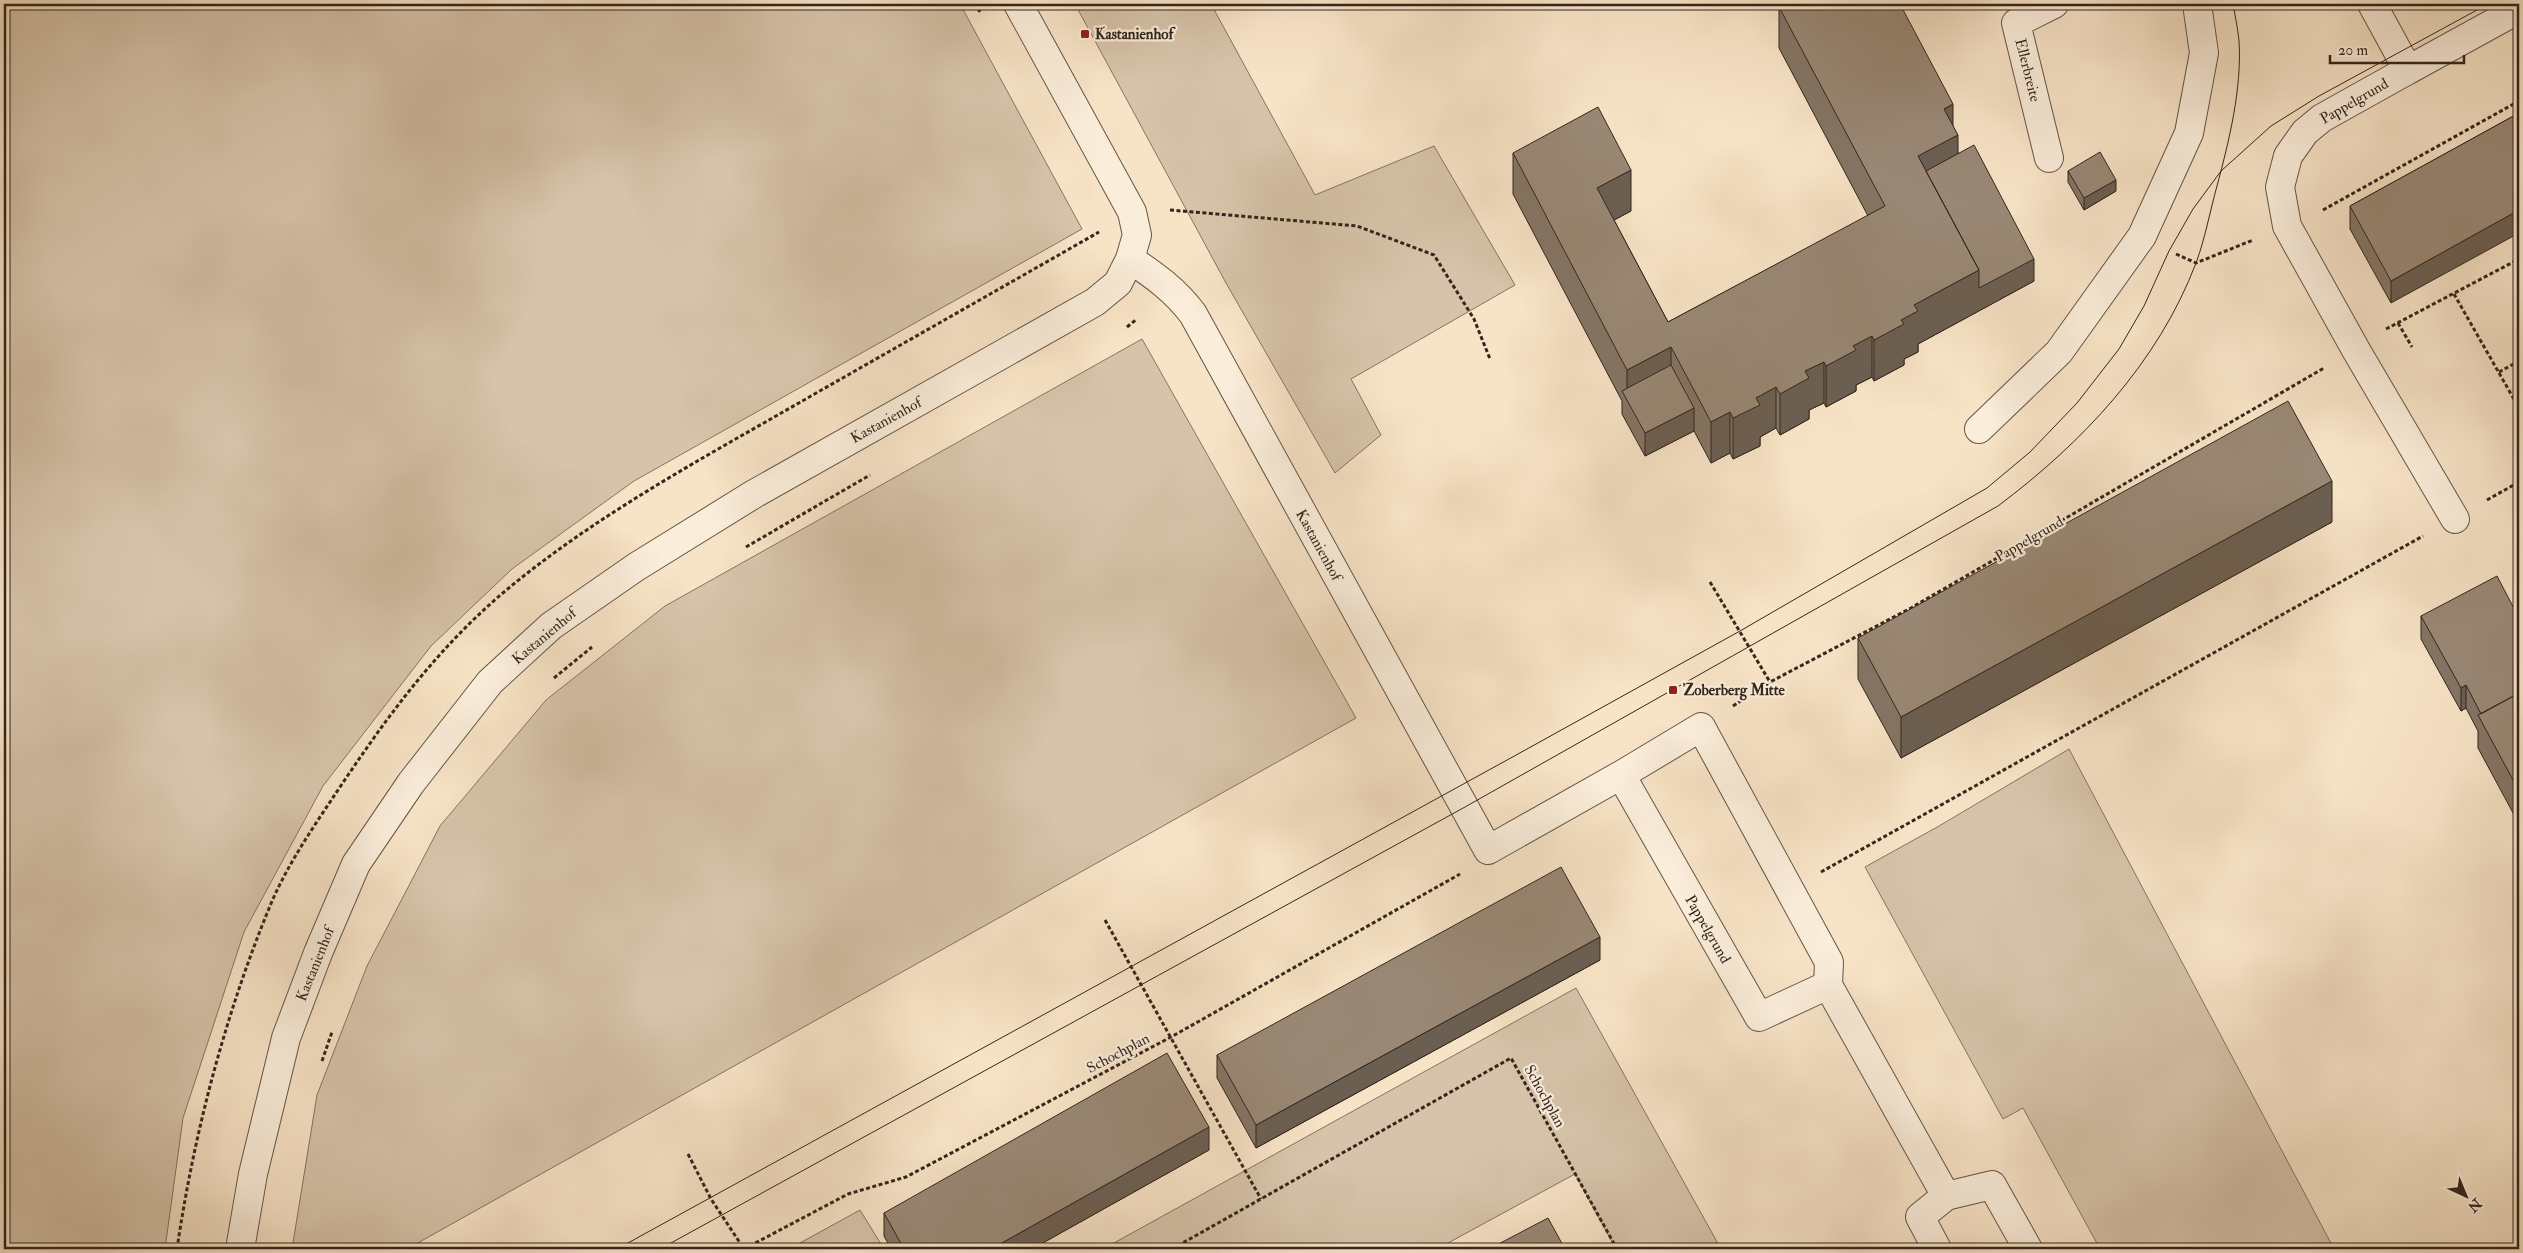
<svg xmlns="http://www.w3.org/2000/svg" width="2523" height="1253" viewBox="0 0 2523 1253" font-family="'IM FELL Double Pica',serif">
  <rect width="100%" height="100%" fill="#f7e3c6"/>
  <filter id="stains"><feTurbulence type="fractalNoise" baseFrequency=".004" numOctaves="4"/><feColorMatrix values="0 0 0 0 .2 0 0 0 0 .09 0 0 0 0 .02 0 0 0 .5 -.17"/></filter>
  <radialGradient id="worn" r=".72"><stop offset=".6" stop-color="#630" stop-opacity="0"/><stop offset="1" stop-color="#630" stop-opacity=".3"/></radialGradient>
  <path fill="#d6c3a9" stroke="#847463" d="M4,4H960L1082,229L634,481L512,569L431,646L323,786L244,932L183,1118L165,1249H4Z
    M1075,4H1211L1315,195L1434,146L1515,285L1351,379L1381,435L1335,473L1226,283Z
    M1142,339L1356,718L407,1249H292L317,1095L367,966L440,826L546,700L665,606Z
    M2069,749L2334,1249H2100L2023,1108L2003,1119L1865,867L1939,826Z
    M1576,988L1721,1249H1616L1575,1174L1437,1249H1103Z
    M860,1210L884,1249H789Z"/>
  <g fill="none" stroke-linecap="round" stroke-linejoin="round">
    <g stroke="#645547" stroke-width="30">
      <path id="minor" d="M2372,4L2408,70L2519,9
        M2408,70L2322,118L2305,132L2288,156L2280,187L2287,226L2356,350L2455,519
        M2049,158L2016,23L2054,4
        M1130,259C1155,276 1175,290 1193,314L1488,850L1621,775L1701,727L1829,962L1828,985L1946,1196
        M1979,429L2059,352L2142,236L2189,133L2204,53L2197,4
        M1621,775L1759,1017L1828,985
        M240,1249L253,1174L286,1038L318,953L356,864L411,783L490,682L551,626L636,567L754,494L1095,302L1118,283L1130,259L1137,235L1132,212L1018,4
        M1937,1249L1920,1217L1946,1196L1992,1185L2028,1249"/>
    </g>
    <path stroke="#33261d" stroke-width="3" stroke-dasharray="4 2.5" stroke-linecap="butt" d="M975,4L980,12
      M2519,62V65
      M1170,210L1357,226L1434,255L1474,319L1490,359
      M2323,210L2519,101
      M2176,254L2196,263L2253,240
      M2454,294L2519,408
      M2398,323L2412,347
      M1127,327L1137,319
      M2386,329L2519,259
      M2499,372L2519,361
      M2487,500L2519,482
      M746,547L870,475
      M1710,582L1770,682
      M554,678L592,647
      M1733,706L1770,682L1911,608L2324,368
      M1821,872L2423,536
      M1105,920L1261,1199
      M322,1061L332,1032
      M688,1154L711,1199L744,1249
      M177,1249C194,1133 225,1015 270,906C286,867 312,829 336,793C384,721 431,656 497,598C583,524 685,468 783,412C888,352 994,292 1099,232
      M744,1249L848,1194L906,1177L1171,1037L1460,874
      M1172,1249L1511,1058L1617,1249"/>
    <use href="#minor" stroke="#faedda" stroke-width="28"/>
    <path stroke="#33261d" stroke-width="1" d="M617,1249L1518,754L1740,631L1987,488L2030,452L2077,403L2119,349L2144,306L2169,251L2193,209L2221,171L2271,126L2319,96L2488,4
      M660,1249L1465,807L1998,506C2082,443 2158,363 2196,263C2205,239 2210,211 2217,186C2229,141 2242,89 2239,41C2238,29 2235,16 2233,4"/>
  </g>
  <path fill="#847565" stroke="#33261d" d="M1779,7L1953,126L1958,153L2034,281L1918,344V352L1904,359V365L1874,381L1872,377L1856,385V391L1826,407L1824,403L1809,410V419L1780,435L1776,428L1760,437V446L1733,459L1730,453L1711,463L1694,431L1645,456L1622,414V401L1513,194V153L1631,211L1614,220L1668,322L1868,216L1779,48Z
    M2519,113L2391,303L2350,229V206Z
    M2068,171L2116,191L2084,210L2068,182Z
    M2332,522L1901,758L1858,679V638Z
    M2421,616L2519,618V824L2478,748V731L2466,708L2461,711L2421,639Z
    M1600,960L1256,1148L1217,1078V1055Z
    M1209,1150L1032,1249H891L884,1236V1213Z"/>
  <path fill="#6b5f52" stroke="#33261d" d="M1953,104V138L1958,135V176L1928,192L1918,156L1944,109Z
    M1631,170V211L1597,229V188Z
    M2116,180V191L2084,210V198Z
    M2519,210V233L2391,303V281Z
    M2034,259V281L1918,344V352L1904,359V365L1874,381V340L1914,305L1979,270Z
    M1872,336V377L1856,385V391L1826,407V366L1853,346Z
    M1671,347V388L1627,400V370Z
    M1824,362V403L1809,410V419L1780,435V394L1805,371Z
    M1776,387V428L1760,437V446L1733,459V418L1756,398Z
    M1694,408V431L1645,456V433Z
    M1730,412V453L1711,463V422Z
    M2332,481V522L1901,758V717Z
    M2466,685V708L2461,711V688Z
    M1600,937V960L1256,1148V1125Z
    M1209,1127V1150L1032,1249H991Z"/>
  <path fill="#998875" stroke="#33261d" d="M1785,4H1900L1953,104L1944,109L1958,135L1918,156L1979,270L1914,305L1918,311L1901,320L1904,324L1874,340L1872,336L1853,346L1856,350L1826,366L1824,362L1805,371L1809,378L1780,394L1776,387L1756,398L1760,405L1733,418L1730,412L1711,422L1671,347L1627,370L1513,153L1598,107L1631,170L1597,188L1668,322L1885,206L1779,7Z
    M2519,113V210L2391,281L2350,206Z
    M1974,145L2034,259L1979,288V270L1926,171Z
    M2100,152L2116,180L2084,198L2068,171Z
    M1671,365L1694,408L1645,433L1622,391Z
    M2288,401L2332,481L1901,717L1858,638Z
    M2497,576L2519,618V693L2481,714L2466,685L2461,688L2421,616Z
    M2519,693V791L2478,715Z
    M1561,867L1600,937L1256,1125L1217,1055Z
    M1167,1053L1209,1127L991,1249H904L884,1213Z
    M1548,1218L1565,1249H1489Z"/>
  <g fill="#8f2418" stroke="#faedda" stroke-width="2">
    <rect x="1080" y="29" width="10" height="10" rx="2.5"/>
    <rect x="1668" y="685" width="10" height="10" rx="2.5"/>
  </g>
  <g text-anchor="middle" stroke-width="4.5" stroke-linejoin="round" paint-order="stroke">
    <g font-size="15" font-weight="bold" fill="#33261d" stroke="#faedda" text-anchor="start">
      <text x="1095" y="39">Kastanienhof</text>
      <text x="1683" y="695">Zoberberg Mitte</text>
    </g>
    <g font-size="15" fill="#33261d" stroke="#faedda">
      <text transform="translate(2028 70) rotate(76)" y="5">Ellerbreite</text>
      <text transform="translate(2354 101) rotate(-30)" y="5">Pappelgrund</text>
      <text transform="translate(886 420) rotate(-29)" y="5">Kastanienhof</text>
      <text transform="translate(2029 539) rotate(-30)" y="5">Pappelgrund</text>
      <text transform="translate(1319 545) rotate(61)" y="5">Kastanienhof</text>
      <text transform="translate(544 636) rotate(-40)" y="5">Kastanienhof</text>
      <text transform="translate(1708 929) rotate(60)" y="5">Pappelgrund</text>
      <text transform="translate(315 964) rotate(-68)" y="5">Kastanienhof</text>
      <text transform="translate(1118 1053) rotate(-28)" y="5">Schochplan</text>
      <text transform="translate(1545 1096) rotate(61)" y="5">Schochplan</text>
    </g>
  </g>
  <rect width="2523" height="1253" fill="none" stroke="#f7e3c6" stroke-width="20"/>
  <rect x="5" y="5" width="2513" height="1243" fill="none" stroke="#33261d" stroke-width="2.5"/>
  <rect x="10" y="10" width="2503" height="1233" fill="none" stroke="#33261d"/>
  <g transform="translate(2466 1196) rotate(136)" stroke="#faedda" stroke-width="4" paint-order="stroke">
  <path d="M0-4L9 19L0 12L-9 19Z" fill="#33261d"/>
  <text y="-8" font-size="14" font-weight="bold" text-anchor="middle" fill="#33261d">N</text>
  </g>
  <path d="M2330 55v8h134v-8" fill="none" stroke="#33261d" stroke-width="2.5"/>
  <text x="2338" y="55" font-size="15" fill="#33261d" stroke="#faedda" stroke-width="4" paint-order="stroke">20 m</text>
  <rect width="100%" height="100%" filter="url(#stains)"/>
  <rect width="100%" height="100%" fill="url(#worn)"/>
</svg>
